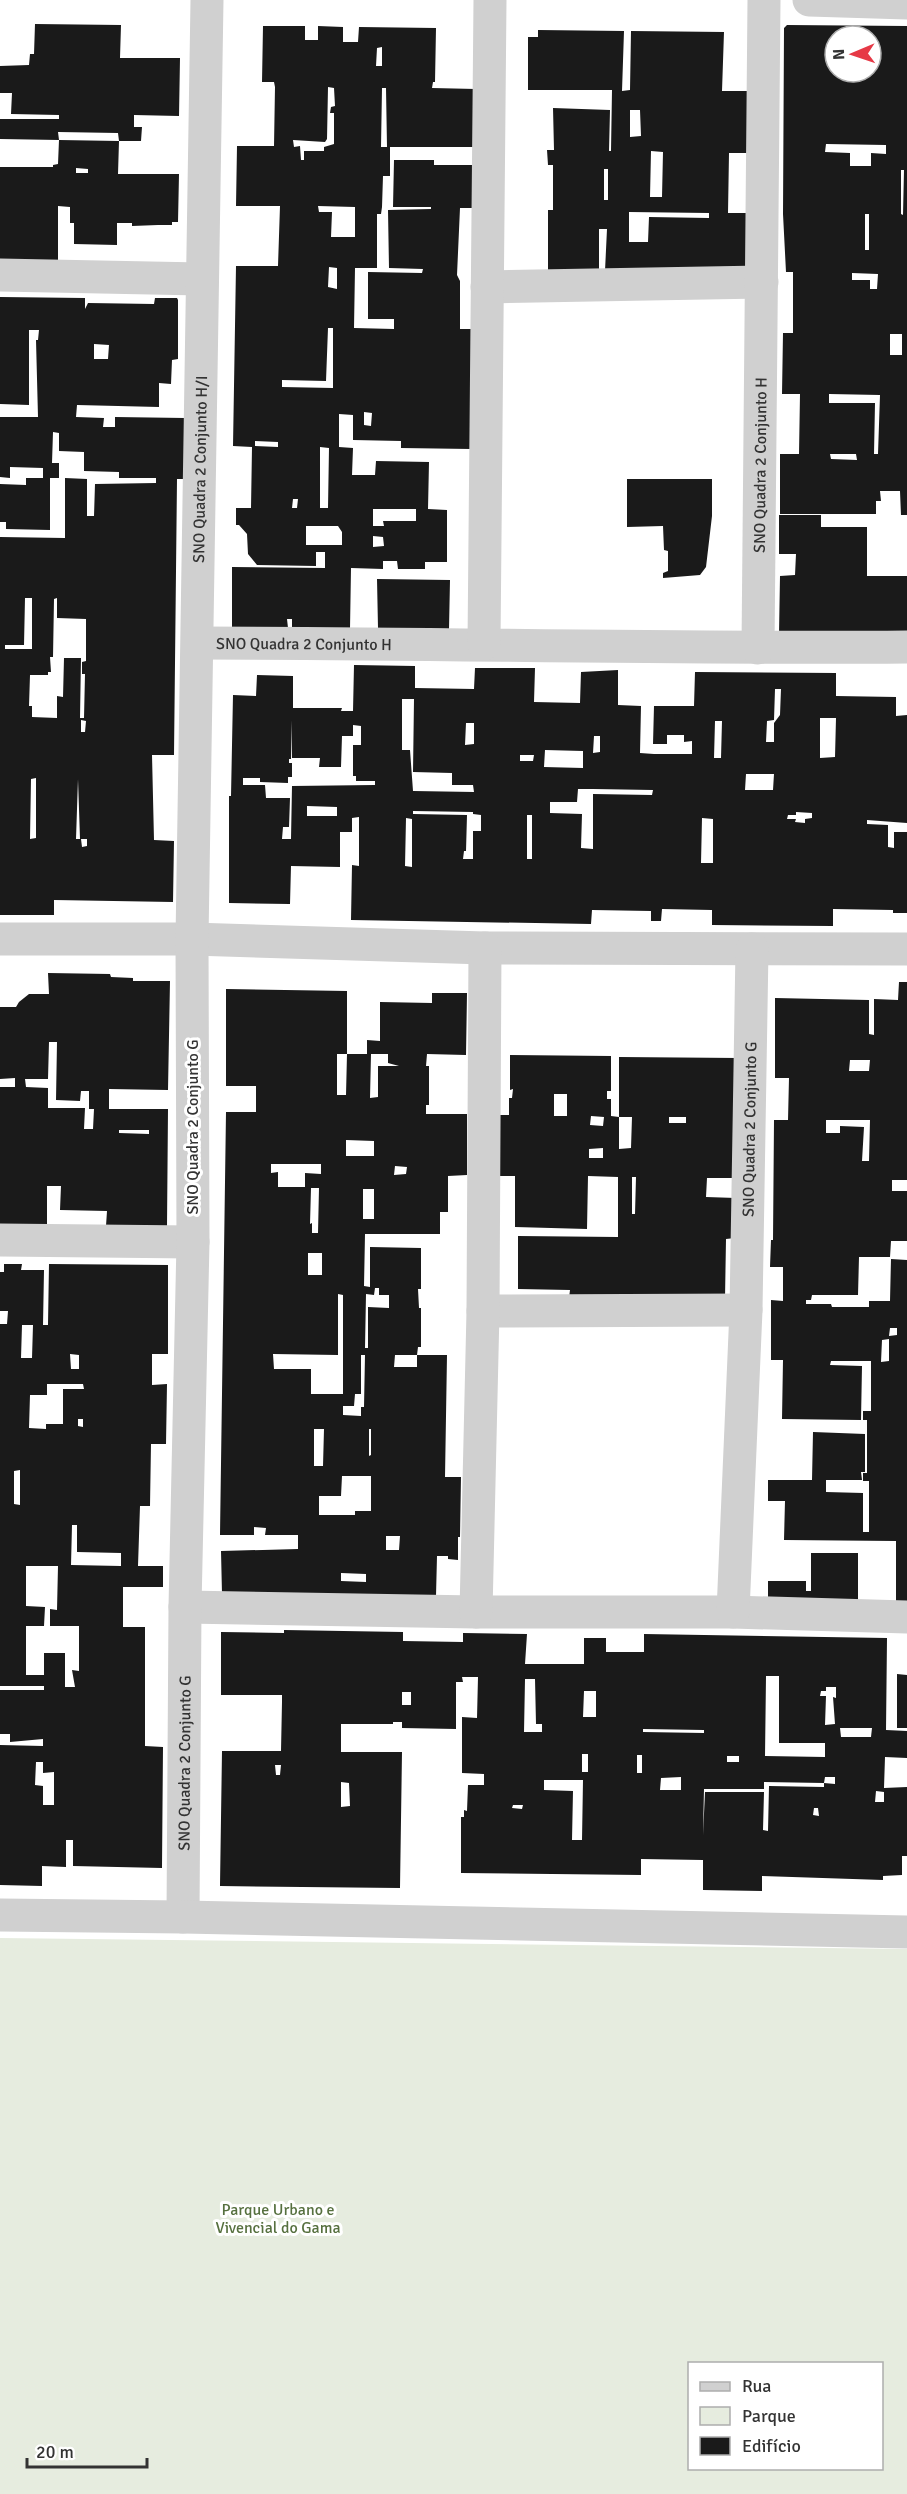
<svg xmlns="http://www.w3.org/2000/svg" width="907" height="2494" viewBox="0 0 907 2494" font-family="Signika,sans-serif">
  <rect width="100%" height="100%" fill="#fff"/>
  <path fill="#e6ecdf" fill-rule="evenodd" d="M0,1938L907,1949V2494H0ZM690,2364H882V2468H690Z"/>
  <path fill="#1a1a1a" fill-rule="evenodd" d="M35,24L121,25L120,58H180L179,116L134,115V127H142L141,141H119L118,133L58,132L59,140L0,139V119H59V115L11,114L12,93H0V66L29,65L30,54H34Z
    M787,25L907,26V515H901L900,491H880L881,501H876V514H780V454H799L800,394H782L783,333H793V272H786L783,214L784,28ZM835,36H871V72H835ZM826,144L886,145V154L871,153V166H850V153L825,152ZM901,170H904L903,215L901,214ZM865,214H869V250H865ZM852,273L878,274L877,289H870V280H852ZM890,334H902V355H890ZM829,394L880,395L878,454H874L875,403H829ZM830,454H856L857,460L831,459Z
    M263,26H305V40H318V26L343,27V42H358L359,27L436,28L435,82H433L432,88L476,89L475,147H390V176H383L382,207L381,214H377V268H355L354,328L394,329V319H368V272L422,273L423,269L389,268L388,210L431,209V207H393L394,160H434V165H474L472,208H460L457,275L460,281V329H471V449L401,448V441L353,440V415L339,414V447L353,448L352,475H375L376,461L429,462L428,509L447,510V562H425V569H398L397,561H383V569L351,568L350,629H292V619H287L288,628H232V567L325,568V552H316V566L257,565L248,554L247,534L239,525H236V508H251L252,447L233,446L236,266H278L280,206H236L237,146H274L275,87L274,82H262ZM382,47V66H376L377,48ZM328,87L334,88L335,106L331,107L330,113H334V144L324,147V151H304V160H301L300,146L294,147L293,140L325,142L327,139ZM382,88H386L387,147H381ZM318,206L355,207V237H331L332,212H319ZM329,267L337,268V289L328,287ZM328,328H333V388L282,387V380L326,381ZM364,412L372,413L371,426L364,425ZM255,441L278,442V447L255,446ZM320,447L329,448L328,508H320ZM293,499H298L297,508H292ZM373,509H416V521H383L384,526H373ZM306,526H338L342,532V545H306ZM373,536L383,537L384,546L373,547Z
    M538,30L624,31L622,91L630,90L631,31L724,32L722,91H752L747,153H729L728,213H747L746,273L605,271L607,229H599V271L548,270V210H553V165H548L547,150H554L553,108L610,110L609,151H611L612,90H528V37H538ZM630,110H640L641,136L630,137ZM651,151L663,152L662,197H650ZM604,169H608V200H604ZM629,212L709,213V218L649,217L648,242H629Z
    M59,140L119,141L118,174H179L178,222H172V225H158L132,226V223H117V245L74,244V223H70V207L58,206V261H0V167H53V165L58,164ZM76,168L88,169V173H76Z
    M0,297L85,298V309L88,303L154,304L155,298H177L178,300V359L172,360L171,384L159,383V407L77,405L76,417L104,418L103,427H115V417L185,418V479H164H177L174,755H152L154,840L174,841L173,902L54,900V915H0V537L65,538V478L87,479V516H94L95,484L156,483V478H119V472L84,471V452L59,451V433L53,432L52,463H59V478H50V530L6,529V522H0V484L26,485V478H43V468L10,467V478L0,477V417H38L36,340H38L39,330H29V405L0,404ZM94,344L109,345L108,359H94ZM25,598H32V649H5V645H24ZM57,598V618L86,619V661L82,662V674H85L84,718H80L81,658H64L63,697L57,696V718L32,717V706H29L30,675H48V672H51L50,657H53L54,599ZM81,720L86,721L85,732H81ZM36,778V838L30,839L31,779ZM78,779L80,839H87V846L82,847L81,839H76Z
    M627,479H712V516L706,567L700,575L663,578V573L668,571V551L664,550L663,526L627,527Z
    M779,515H821V527H867V576H907V635L779,634L780,576L795,575L796,554H779Z
    M377,579L450,580L449,629L378,628Z
    M354,665L415,666V688L474,689L475,668H535L534,702L580,703L581,672L618,670V705L641,706L640,753L654,754H692V741L684,742V735H667V744H653L654,706H694L695,672L836,673V696L896,697V716L907,715V823L867,820V824L888,825V847L894,848V832H907V913H893V910L833,909V926L712,925V910L662,909L661,921H651V911L592,910L591,924L351,920L352,865L359,866V817L352,818V832H340V867L291,866L290,904L229,903V796H231L233,695L256,696L257,675L293,676V708H342L341,711H353ZM775,689H781L780,715L774,723V742H766L767,721L774,720ZM402,699H414L413,772L452,773V785H473L474,792L413,791L410,750H402ZM820,718H836L835,757L820,758ZM292,720V758H320L319,767H341L342,736H353V725L361,726V745H353V776H356V781H375V785L292,786L291,839H282L283,827H289L290,798H266L265,785H243V778H260V782L288,783V777H292V763H289V759H291ZM715,721H722L721,758H714ZM466,723H474V744L465,745ZM594,736H600V752L593,753ZM545,750L583,751V768L544,767ZM520,755H534L533,761H520ZM746,774H774L773,790H745ZM578,789H593L653,790L652,795L593,794V849L581,848L582,814L550,813V802H577ZM307,806L337,807V816H307ZM413,811L473,812V814L481,815V831H473V859H463L464,851H466L467,815L413,814ZM796,812L812,813V818L805,819V823L795,822L796,819H787L788,815H796ZM527,815H532V859H527ZM406,818L412,819V867L405,866ZM702,818L713,819V863H701Z
    M48,973L110,974L111,977L133,978V981H170L168,1090L109,1089V1109H168L167,1226H106L107,1211L60,1210L61,1186H47V1225L0,1224V1087H15V1078L0,1079V1007H16L19,1002L29,994H49ZM49,1042H57L56,1100L80,1101L81,1091H89V1109H94L93,1129H84L85,1108H48V1088L26,1087L25,1079H48ZM119,1130H149V1134L119,1133Z
    M899,982H907V1180H892V1191H907V1241H891L890,1257H859L858,1295H812L811,1300H806V1304H831L832,1307H869V1301H890L891,1259L907,1260V1602H896V1541L784,1540L785,1501H768V1480H812L813,1432L865,1434V1472H859H861L862,1480H826V1492L863,1493V1532H869V1481H863V1473H867V1420H863V1411H871V1361H831L830,1365L862,1366L861,1420L782,1419L783,1360H771V1300L783,1301V1267H770L771,1240H773L774,1120H788L789,1078H775V998L869,1000V1034L874,1035V999L898,1000ZM850,1060H870L869,1071H849ZM826,1120H870L869,1161H862L864,1127L840,1126V1133H826ZM890,1328H897V1335L889,1336ZM889,1339V1361L881,1362L882,1340Z
    M226,989L347,991V1054H367V1040L380,1041V1002L432,1003V993H467L466,1055L427,1054L426,1066H429V1105H426V1114H467V1175L448,1176V1212H440V1234H365L364,1286L370,1287V1247L421,1248V1289H418L419,1308H421V1347H418L417,1355H395L394,1367H417V1355H447L445,1477H461L460,1537H458V1560L448,1559V1556H437L436,1596L222,1594L221,1551L298,1549V1535H265L266,1528L254,1527V1535H220L226,1112H256V1086H226ZM337,1054H347L346,1095H337ZM371,1054H388V1063L399,1066H378V1097L370,1098ZM346,1140L374,1141V1156H346ZM271,1164H321V1174L305,1173V1187H278V1172L271,1173ZM395,1166L407,1167L406,1174L394,1175ZM311,1188H319L318,1233H312V1223L310,1224ZM363,1189H374V1219H363ZM308,1253H322V1275H308ZM375,1288H379V1295H389V1308L368,1307V1348H365L366,1294L374,1295ZM338,1294L343,1295V1394H311V1369H274L273,1354L338,1355ZM361,1355H365L364,1407H361V1416L343,1415V1406H354L355,1394H361ZM314,1429H324L323,1466H314ZM369,1429H371V1455L369,1456ZM342,1476H371V1511H355V1515H319V1496H341ZM386,1536H400L399,1550H386ZM341,1573L366,1574V1582L341,1581Z
    M510,1055L611,1056V1091H607V1099H611V1116L619,1117V1149L631,1148L632,1117H619V1057L739,1058L738,1178H707L706,1197L736,1198L735,1238L726,1239L725,1299L569,1298L570,1290L518,1289V1236L618,1237V1177L588,1176L587,1229L515,1227V1176H499V1115H509V1098H512L513,1089L510,1090ZM554,1094H567V1116H554ZM591,1116L604,1117L603,1126L590,1125ZM669,1117H686V1123H669ZM603,1148V1158H589V1149ZM632,1177H636L635,1214H632Z
    M4,1264H22L21,1270H44L43,1325H48L49,1264L168,1265V1354H152V1385L167,1384L166,1444H151L150,1506H140L138,1566H163V1587H123V1627H145V1746L163,1747L162,1868L73,1866V1840H66V1867L42,1866V1886L0,1885V1745L43,1746V1739L10,1742V1734H0V1690H44V1686H0V1324H7L8,1311H0V1272H4ZM22,1325H33L32,1358H21ZM70,1354L79,1355V1369H71ZM47,1384H83L84,1389H63V1424H46V1429L29,1428L30,1395H47ZM78,1419H83V1427L78,1426ZM20,1470V1505L14,1504V1471ZM72,1525H77V1552L121,1553V1566L71,1565ZM26,1566H58L57,1610L50,1609V1626H79V1671L72,1670L75,1687H65V1653H44V1675H26V1626H44L45,1607L26,1606ZM36,1762H43V1773L54,1772V1805H43V1786L35,1785Z
    M811,1553H858V1601L768,1598V1581H806V1591H811Z
    M284,1630L403,1632V1641L463,1642V1633L527,1634L525,1664H584V1638H606V1652H644V1634L887,1638L886,1730L907,1731V1758L885,1757L884,1788L907,1787V1856H902V1875L883,1876V1880L762,1876V1891L703,1890V1860L641,1859V1875L461,1873V1817H464V1810L467,1811L468,1785H484V1774L462,1773V1717L477,1718L478,1677H462L463,1682H456V1729L402,1728V1722H393V1724H341V1752H402L400,1888L220,1886L222,1751H281L282,1702V1695H221V1632L284,1633ZM766,1676H779V1743H825V1757L765,1756ZM525,1679H535L536,1724H542V1732H524ZM826,1687H836V1698L833,1697L835,1724L825,1725L826,1696H820L821,1691H826ZM584,1691H596V1717H583ZM402,1692H411V1705H402ZM840,1728H872L871,1737H841ZM643,1729L704,1730V1733L643,1732ZM582,1754H588V1772H582ZM637,1755H642V1773H637ZM727,1756H739V1762H727ZM275,1765H281L280,1775H276ZM681,1777V1790H660L661,1778ZM825,1777H835V1784L824,1783V1787L769,1786L768,1831L763,1830L764,1792H705L703,1835L704,1789H764V1782L824,1783ZM544,1780H583L582,1840H572L573,1791L544,1790ZM341,1782L349,1783L350,1806L341,1807ZM876,1791L884,1792V1802H875ZM513,1805H523L522,1809L512,1808ZM814,1808H818L819,1816L813,1815Z
    M897,1674L907,1675V1728H897Z"/>
  <g fill="none" stroke-linecap="round" stroke-linejoin="round">
    <g stroke="#d0d0d0" stroke-width="33">
      <path d="M809,0L907,3"/>
      <path d="M0,275L201,279"/>
      <path d="M487,287L762,282"/>
      <path id="s1" d="M198,643C434,643 671,649 907,647"/>
      <path d="M484,644L490,0"/>
      <path id="s2" d="M758,648L764,0"/>
      <path d="M0,939H192L485,948L907,949"/>
      <path d="M0,1240L193,1242"/>
      <path d="M483,1311L746,1310"/>
      <path d="M185,1607L476,1612H733L907,1617"/>
      <path d="M476,1612L483,1311L485,948"/>
      <path id="s3" d="M733,1612L746,1310L752,949"/>
      <path id="s4" d="M183,1917L185,1607L193,1242L192,939L207,0"/>
    </g>
    <path stroke="#d0d0d0" stroke-width="33" d="M0,1915L183,1917L907,1932"/>
  </g>
  <g text-anchor="middle" stroke-width="6" stroke-linejoin="round" paint-order="stroke">
    <g font-size="16" fill="#333" stroke="#fff">
      <text dy="6" stroke="none"><textPath href="#s2" startOffset="183">SNO Quadra 2 Conjunto H</textPath></text>
      <text dy="6" stroke="none"><textPath href="#s4" startOffset="1448">SNO Quadra 2 Conjunto H/I</textPath></text>
      <text dy="6" stroke="none"><textPath href="#s1" startOffset="106">SNO Quadra 2 Conjunto H</textPath></text>
      <text transform="translate(192 1127) rotate(-90)" y="6">SNO Quadra 2 Conjunto G</text>
      <text dy="6" stroke="none"><textPath href="#s3" startOffset="483">SNO Quadra 2 Conjunto G</textPath></text>
      <text dy="6" stroke="none"><textPath href="#s4" startOffset="154">SNO Quadra 2 Conjunto G</textPath></text>
    </g>
    <g font-size="16" fill="#56703f" stroke="#fff">
      <text x="278" y="2215">Parque Urbano e<tspan x="278" dy="18">Vivencial do Gama</tspan></text>
    </g>
  </g>
  <rect x="688" y="2362" width="195" height="108" fill="#ffffff" stroke="#adadad" stroke-width="1.5"/>
  <rect x="700" y="2382" width="30" height="9" fill="#d0d0d0" stroke="#adadad" stroke-width="1.5"/>
  <text x="742" y="2392" font-size="18" fill="#333333">Rua</text>
  <rect x="700" y="2407" width="30" height="18" fill="#e6ecdf" stroke="#adadad" stroke-width="1.5"/>
  <text x="742" y="2422" font-size="18" fill="#333333">Parque</text>
  <rect x="700" y="2437" width="30" height="18" fill="#1a1a1a" stroke="#adadad" stroke-width="1.5"/>
  <text x="742" y="2452" font-size="18" fill="#333333">Edifício</text>
  <g transform="translate(853 54) rotate(268)"><circle r="28" fill="#ffffff" stroke="#adadad" stroke-width="1.5"/>
  <path d="M0-4.5L10 22L0 15L-10 22Z" fill="#e63946"/>
  <text y="-9" font-size="16" font-weight="bold" text-anchor="middle" fill="#333333">N</text>
  </g>
  <path d="M27 2458v9h120v-9" fill="none" stroke="#333333" stroke-width="3"/>
  <text x="36" y="2458" font-size="18" fill="#333333" stroke="#ffffff" stroke-width="4.5" paint-order="stroke">20 m</text>
</svg>
